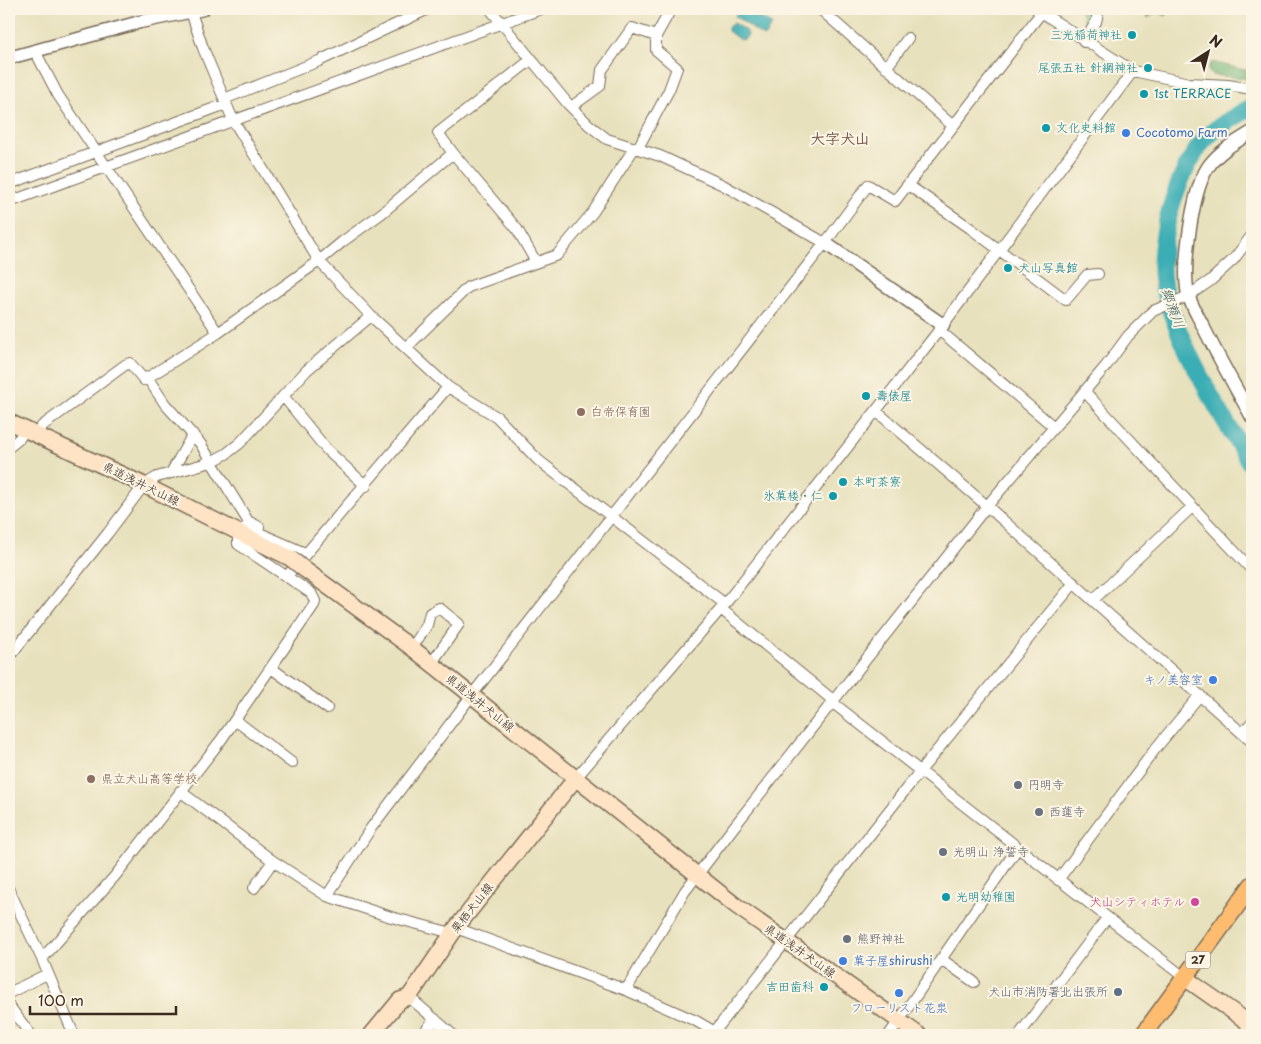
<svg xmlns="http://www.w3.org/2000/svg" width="1261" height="1044" viewBox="0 0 1261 1044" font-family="'Playpen Sans','Klee One',sans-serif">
  <rect width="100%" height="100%" fill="#fcf5e5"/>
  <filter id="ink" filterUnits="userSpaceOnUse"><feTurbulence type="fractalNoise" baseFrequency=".02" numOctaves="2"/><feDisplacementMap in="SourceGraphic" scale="10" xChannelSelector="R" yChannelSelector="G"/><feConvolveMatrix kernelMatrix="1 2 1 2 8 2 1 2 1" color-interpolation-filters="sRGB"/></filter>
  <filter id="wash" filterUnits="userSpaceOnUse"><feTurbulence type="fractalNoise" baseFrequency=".0096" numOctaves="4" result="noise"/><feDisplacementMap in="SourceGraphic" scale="20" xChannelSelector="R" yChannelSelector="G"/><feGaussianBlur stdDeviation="1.12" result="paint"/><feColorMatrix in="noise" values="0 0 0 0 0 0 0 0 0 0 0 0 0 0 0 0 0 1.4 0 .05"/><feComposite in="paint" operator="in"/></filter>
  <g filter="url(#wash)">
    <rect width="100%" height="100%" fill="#e8e1bd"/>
    <path fill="#8ed088" stroke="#647d53" d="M1080,9H1094L1089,23L1084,20Z"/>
    <path fill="#72b274" stroke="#566e49" d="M1145,9H1179L1169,12L1166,16L1157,12L1148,18Z
      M1212,62L1245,70L1252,69V79L1212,75L1209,72V65Z"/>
    <path fill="#3badb4" stroke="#3b6c69" d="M740,9H749L772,25L764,37L735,16Z
      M734,23L747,32L748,35L745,39L740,40L728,31V27Z"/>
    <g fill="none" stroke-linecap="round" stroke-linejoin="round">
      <path stroke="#3badb4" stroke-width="18" d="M1252,107C1237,115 1221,124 1208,136C1177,167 1152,251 1165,293C1183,354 1219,411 1252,466"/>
    </g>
  </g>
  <g filter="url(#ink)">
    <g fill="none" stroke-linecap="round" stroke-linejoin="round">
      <g stroke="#786a56" stroke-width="12">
        <path id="minor" d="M490,9L568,104L589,125L607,139L660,156L723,185L825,243
          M820,9L953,126
          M1036,9L1133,71L1189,83L1228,85L1252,89
          M191,12L203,48L233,120L319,261L371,316L448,387L497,417L538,460L725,604
          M1084,42L1096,22L1099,9
          M35,51L58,95L218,333
          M886,68L908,38
          M224,99L319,61L428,9
          M571,107L600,86L602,70L632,28L656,36
          M638,148L669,90L677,68L656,50V36L671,9
          M453,153L517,229L536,262
          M9,184L226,104
          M908,185L970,228L1066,300L1087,275L1098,274
          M9,202L541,9
          M939,330L1054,427
          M407,347L468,287L557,255L593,212L635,147
          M147,377L165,404L200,443L248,521L259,527
          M1085,392L1252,570
          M284,397L327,450L366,486
          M876,411L987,506L1252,742
          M36,435L42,426L125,365L130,363L144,380L218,333L319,261L342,242L382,213L453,153L438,133L532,59
          M9,447L19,439L25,430
          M171,473L193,434
          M287,576L448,387
          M1093,600L1192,507
          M721,609L834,701
          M412,648L427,625L430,613L439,608L459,624L431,664
          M9,657L108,533L144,485L157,477L211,462L226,454L240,443L307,370L371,316
          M271,668L327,708
          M833,703L1185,978
          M235,720L292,763
          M1243,733L1252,722
          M575,779L725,604L943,325L1133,71
          M180,791L273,861L327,896L391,917L452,933
          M1058,880L1156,748L1200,695
          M254,888L273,861
          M9,890L42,959L74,1035
          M327,896L371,828L472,695L825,243L868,185L895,201L1041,13
          M456,928L626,990L696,1021L715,1032
          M42,959L115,876L221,740L314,605L315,601L311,593L238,544V532L246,527L305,553
          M941,959L974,982
          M626,990L685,891L733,828L987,506L1106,366L1128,336L1153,311L1188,296L1210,281L1234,259L1252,235
          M9,993L47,974
          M409,997L453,1035
          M9,1006L31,1035
          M422,1035L435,1019
          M712,1035L917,775L1074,583
          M889,1035L1017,849
          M1019,1035L1107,918
          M1243,1035L1250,1024"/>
      </g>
      <g stroke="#786a56" stroke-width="15">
        <path id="tertiary" d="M9,58L140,22L203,9
          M1252,132C1236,142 1219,151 1208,167C1192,191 1182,267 1188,294C1191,305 1198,316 1203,326C1218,357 1235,387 1252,417
          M825,243L943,325"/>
      </g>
      <g stroke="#786a56" stroke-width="18">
        <path id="secondary" d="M9,422L144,485L290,558
          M304,569L412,648L735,905L919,1035
          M1185,978L1252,1025
          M371,1035L400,1000L409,997L456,928L575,779"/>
      </g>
      <g stroke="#786a56" stroke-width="19">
        <path id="primary" d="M1143,1035L1252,885"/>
      </g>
      <use href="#minor" stroke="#fff" stroke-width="10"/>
      <use href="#tertiary" stroke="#fff" stroke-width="12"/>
      <use href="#secondary" stroke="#fee4c5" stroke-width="15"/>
      <use href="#primary" stroke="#fdbc6f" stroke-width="16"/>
      <g stroke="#786a56" stroke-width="18" stroke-linecap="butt">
        <path id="secondary-bridge" d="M290,558L304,569"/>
      </g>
      <use href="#secondary-bridge" stroke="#fee4c5" stroke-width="15"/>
    </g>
  </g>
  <g fill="#0f9aa8" stroke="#fcf5e5" stroke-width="2">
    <circle cx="1132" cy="35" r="5"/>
    <circle cx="1148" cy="68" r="5"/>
    <circle cx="1144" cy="94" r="5"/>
    <circle cx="1046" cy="128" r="5"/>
    <circle cx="1008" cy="268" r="5"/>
    <circle cx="866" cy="396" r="5"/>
    <circle cx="843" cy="482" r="5"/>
    <circle cx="833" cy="496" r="5"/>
    <circle cx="946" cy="897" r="5"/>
    <circle cx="824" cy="987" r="5"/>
  </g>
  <g fill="#3f7fe0" stroke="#fcf5e5" stroke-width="2">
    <circle cx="1126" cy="133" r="5"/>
    <circle cx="1213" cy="680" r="5"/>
    <circle cx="843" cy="961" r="5"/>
    <circle cx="899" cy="993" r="5"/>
  </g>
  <g fill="#8d6e63" stroke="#fcf5e5" stroke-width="2">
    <circle cx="581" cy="412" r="5"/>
    <circle cx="91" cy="779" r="5"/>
  </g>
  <g fill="#6b7280" stroke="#fcf5e5" stroke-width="2">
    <circle cx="1018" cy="785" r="5"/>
    <circle cx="1039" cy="812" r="5"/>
    <circle cx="943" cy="852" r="5"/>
    <circle cx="847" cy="939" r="5"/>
  </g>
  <circle fill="#d1479c" stroke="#fcf5e5" stroke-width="2" cx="1195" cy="902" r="5"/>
  <circle fill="#5c6f8a" stroke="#fcf5e5" stroke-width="2" cx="1118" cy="992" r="5"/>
  <g text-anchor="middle" stroke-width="4" stroke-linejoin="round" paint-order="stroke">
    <rect fill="#fcf5e5" stroke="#75675a" stroke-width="1" x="1185.5" y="951.5" width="25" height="17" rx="4"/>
    <g font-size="11" font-weight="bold" fill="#3b2a1e">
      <text x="1198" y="964">27</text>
    </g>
    <g font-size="12" fill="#0d838f" stroke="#fcf5e5" text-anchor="start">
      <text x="1122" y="39" text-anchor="end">三光稲荷神社</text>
      <text x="1138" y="72" text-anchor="end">尾張五社 針綱神社</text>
      <text x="1154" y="98">1st TERRACE</text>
      <text x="1056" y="132">文化史料館</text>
      <text x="1018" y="272">犬山写真館</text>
      <text x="876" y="400">壽俵屋</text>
      <text x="853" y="486">本町茶寮</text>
      <text x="823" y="500" text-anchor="end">氷菓楼・仁</text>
      <text x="956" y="901">光明幼稚園</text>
      <text x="814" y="991" text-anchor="end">吉田歯科</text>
    </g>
    <g font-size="12" fill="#366cbe" stroke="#fcf5e5" text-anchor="start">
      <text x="1136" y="137">Cocotomo Farm</text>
      <text x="1203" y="684" text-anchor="end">キノ美容室</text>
      <text x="853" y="965">菓子屋shirushi</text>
      <text x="899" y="1012" text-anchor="middle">フローリスト花泉</text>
    </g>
    <g font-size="12" fill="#785e54" stroke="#fcf5e5" text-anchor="start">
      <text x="591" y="416">白帝保育園</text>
      <text x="101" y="783">県立犬山高等学校</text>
    </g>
    <g font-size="12" fill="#3b2a1e" stroke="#fcf5e5">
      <text transform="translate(141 484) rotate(26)" y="4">県道浅井犬山線</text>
      <text transform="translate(480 703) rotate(39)" y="4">県道浅井犬山線</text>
      <text transform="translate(472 908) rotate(-52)" y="4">栗栖犬山線</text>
      <text transform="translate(800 951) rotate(35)" y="4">県道浅井犬山線</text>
    </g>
    <g font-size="12" fill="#5b616d" stroke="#fcf5e5" text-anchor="start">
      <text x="1028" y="789">円明寺</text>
      <text x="1049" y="816">西蓮寺</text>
      <text x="953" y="856">光明山 浄誓寺</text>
      <text x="857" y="943">熊野神社</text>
    </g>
    <g font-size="12" fill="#b23c85" stroke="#fcf5e5" text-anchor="end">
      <text x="1185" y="906">犬山シティホテル</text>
    </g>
    <g font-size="12" fill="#4e5e75" stroke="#fcf5e5" text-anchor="end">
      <text x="1108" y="996">犬山市消防署北出張所</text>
    </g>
    <g font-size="14" font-style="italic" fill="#3b5e5a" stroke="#fcf5e5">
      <text transform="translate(1173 308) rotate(70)" y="5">郷瀬川</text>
    </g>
    <g font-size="15" font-weight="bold" fill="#745544" stroke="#fcf5e5">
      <text x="840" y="144">大字犬山</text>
    </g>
  </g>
  <rect width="1261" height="1044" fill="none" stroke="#fcf5e5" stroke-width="30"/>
  <g transform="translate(1208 52) rotate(36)" stroke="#fcf5e5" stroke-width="4" paint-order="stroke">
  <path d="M0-4L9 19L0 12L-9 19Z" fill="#3b2a1e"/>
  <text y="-8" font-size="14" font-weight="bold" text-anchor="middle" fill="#3b2a1e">N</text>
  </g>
  <path d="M30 1006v8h146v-8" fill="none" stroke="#3b2a1e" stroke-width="2.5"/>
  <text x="38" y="1006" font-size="15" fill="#3b2a1e" stroke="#fcf5e5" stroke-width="4" paint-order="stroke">100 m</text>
</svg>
